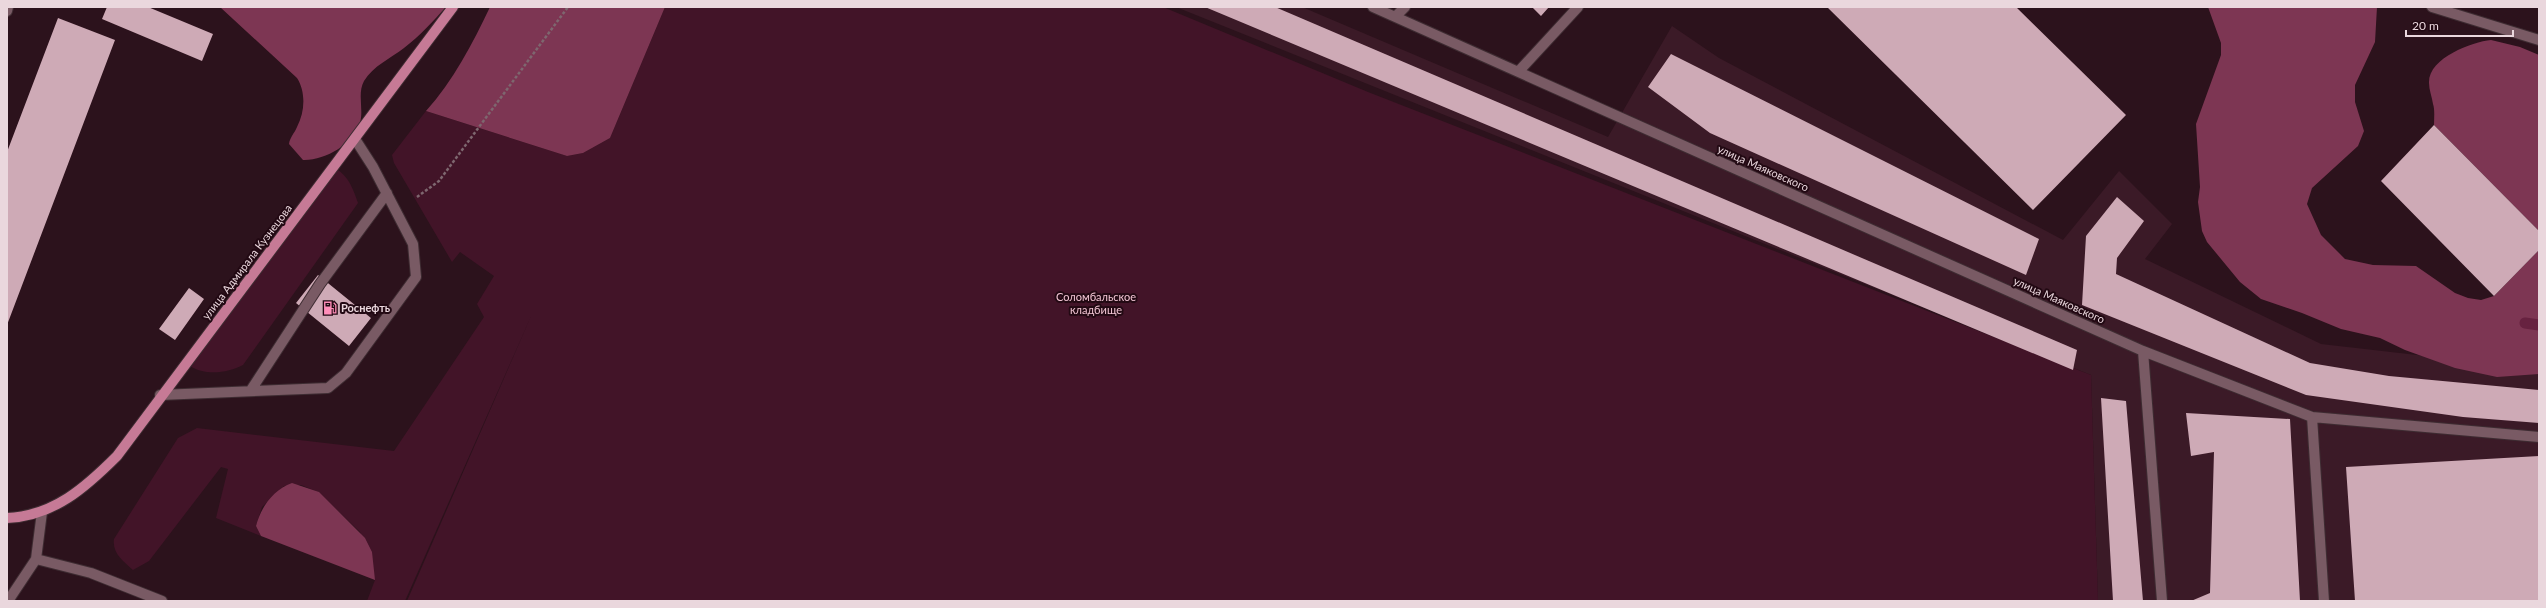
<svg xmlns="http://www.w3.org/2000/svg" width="2546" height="608" viewBox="0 0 2546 608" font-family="Lato,sans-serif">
  <rect width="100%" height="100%" fill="#2c121c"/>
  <path fill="#3b1a27" d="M1176,7H1302L1608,137L1672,26L1719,58L2063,240L2119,171L2172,224L2145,259L2321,344L2539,369V601H2098L2091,375Z"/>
  <path fill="#421428" d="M665,7H1163L1368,92L2091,375L2098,601H407L532,314L405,601H367L375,580L360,532L318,492L301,485L284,486L262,507L256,526L261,536L216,518L228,469L221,467L149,561L133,570C123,561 112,553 114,539L178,438L197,428L394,451L484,317L477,304L494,276L460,252L452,262L394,163L392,155L426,111L567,156L583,153L610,138Z
    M335,168C349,176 353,189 358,203L243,365C228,373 205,376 190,366Z"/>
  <path fill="#7d3653" d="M220,7H446C433,21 420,36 404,48C391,58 373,66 364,81C357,94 364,109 360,123C354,144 324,161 303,160L289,144C290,137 294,134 297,127C305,112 306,92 297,78Z
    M490,7H665L610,138L583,153L567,156L426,111C453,81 473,43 490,7Z
    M2208,7H2377L2375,42L2355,85V102L2364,131L2358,146L2312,188L2307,204L2321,235L2345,259L2373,265L2416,266L2455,293L2468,298L2481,300L2494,296L2539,250V374L2497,377L2455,368L2405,350L2380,338L2341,329L2302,313L2261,299L2240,282L2207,242L2202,231L2198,202L2200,187L2196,124L2221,55V43Z
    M2491,40L2520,47L2539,55V231L2434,125C2434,118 2435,110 2433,104C2432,97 2429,90 2429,83C2428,58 2472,42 2491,40Z
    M292,483L319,492L365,538L372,552L375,580L261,536L256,526C261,507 273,490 292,483Z"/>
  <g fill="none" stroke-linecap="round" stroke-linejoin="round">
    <path stroke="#672240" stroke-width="11" d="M2525,323L2539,325"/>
  </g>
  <path fill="#ceaab6" d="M107,7H148L213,34L202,61L102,19Z
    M1205,7H1275L2077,350L2073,370Z
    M1532,7H1549L1541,16Z
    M1827,7H2016L2126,115L2033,210Z
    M58,18L115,40L7,325V152Z
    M1671,54L2039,239L2026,275L1710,133L1648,87Z
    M2434,125L2539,231V250L2494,296L2381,181Z
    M2117,197L2144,221L2117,258L2116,274L2310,363L2389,376L2539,390V423L2463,417L2306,395L2082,305L2086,236Z
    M318,275L371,318L349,346L296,303Z
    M189,288L204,299L175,340L159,329Z
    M2101,398L2126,401L2143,601H2113Z
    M2186,413L2290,419L2300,601H2191L2210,593L2214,452L2191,456Z
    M2539,456V601H2355L2346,467Z"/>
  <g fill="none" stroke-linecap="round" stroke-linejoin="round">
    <g stroke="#3e2c32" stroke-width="12">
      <path id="minor" d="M1373,7L2143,351L2312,417L2539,437
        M2432,7L2539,40
        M7,11L8,7
        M1396,16L1405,7
        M1519,71L1578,7
        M2143,351L2162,601
        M251,390L320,284L387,193
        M160,395L328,388L346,373L416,277L413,244L373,167L355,139
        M2312,417L2324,601
        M36,559L91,573L162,601
        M8,601L36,559L42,512"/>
    </g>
    <g stroke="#3e2c32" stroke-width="12">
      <path id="major" d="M7,518C54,516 86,487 117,456L453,7"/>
    </g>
    <path stroke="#7e676f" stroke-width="2.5" stroke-dasharray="3 2" stroke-linecap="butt" d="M417,197L439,181L568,7"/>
    <use href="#minor" stroke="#795a64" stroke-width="10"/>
    <use href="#major" stroke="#c67a96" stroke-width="10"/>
  </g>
  <defs>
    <g id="fuel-bare" transform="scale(1.08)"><path d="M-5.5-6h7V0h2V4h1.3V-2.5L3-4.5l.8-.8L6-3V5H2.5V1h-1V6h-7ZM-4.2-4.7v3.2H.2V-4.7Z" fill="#ff8eb9" stroke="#220913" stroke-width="2.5" paint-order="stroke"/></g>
  </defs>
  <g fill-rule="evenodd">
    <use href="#fuel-bare" x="330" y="308"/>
  </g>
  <g text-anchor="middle" stroke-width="4" stroke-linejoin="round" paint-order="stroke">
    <g font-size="11" fill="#ead7dd" stroke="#220913">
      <text transform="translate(1763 168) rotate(24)" y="4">улица Маяковского</text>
      <text transform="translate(247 262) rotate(-53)" y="4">улица Адмирала Кузнецова</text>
      <text transform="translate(2059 300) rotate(24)" y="4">улица Маяковского</text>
    </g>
    <g font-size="11" fill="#f2c5d4" stroke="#220913">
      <text x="1096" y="301">Соломбальское<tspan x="1096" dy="13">кладбище</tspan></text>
    </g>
    <g font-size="11" font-weight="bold" fill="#ead7dd" stroke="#220913" text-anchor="start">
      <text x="341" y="312">Роснефть</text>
    </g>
  </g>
  <rect width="2546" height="608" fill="none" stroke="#ead7dd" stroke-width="16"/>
  <path d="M2406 30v6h107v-6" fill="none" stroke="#ead7dd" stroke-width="2"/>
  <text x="2412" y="30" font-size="12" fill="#ead7dd" stroke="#220913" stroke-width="3" paint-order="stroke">20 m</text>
</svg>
